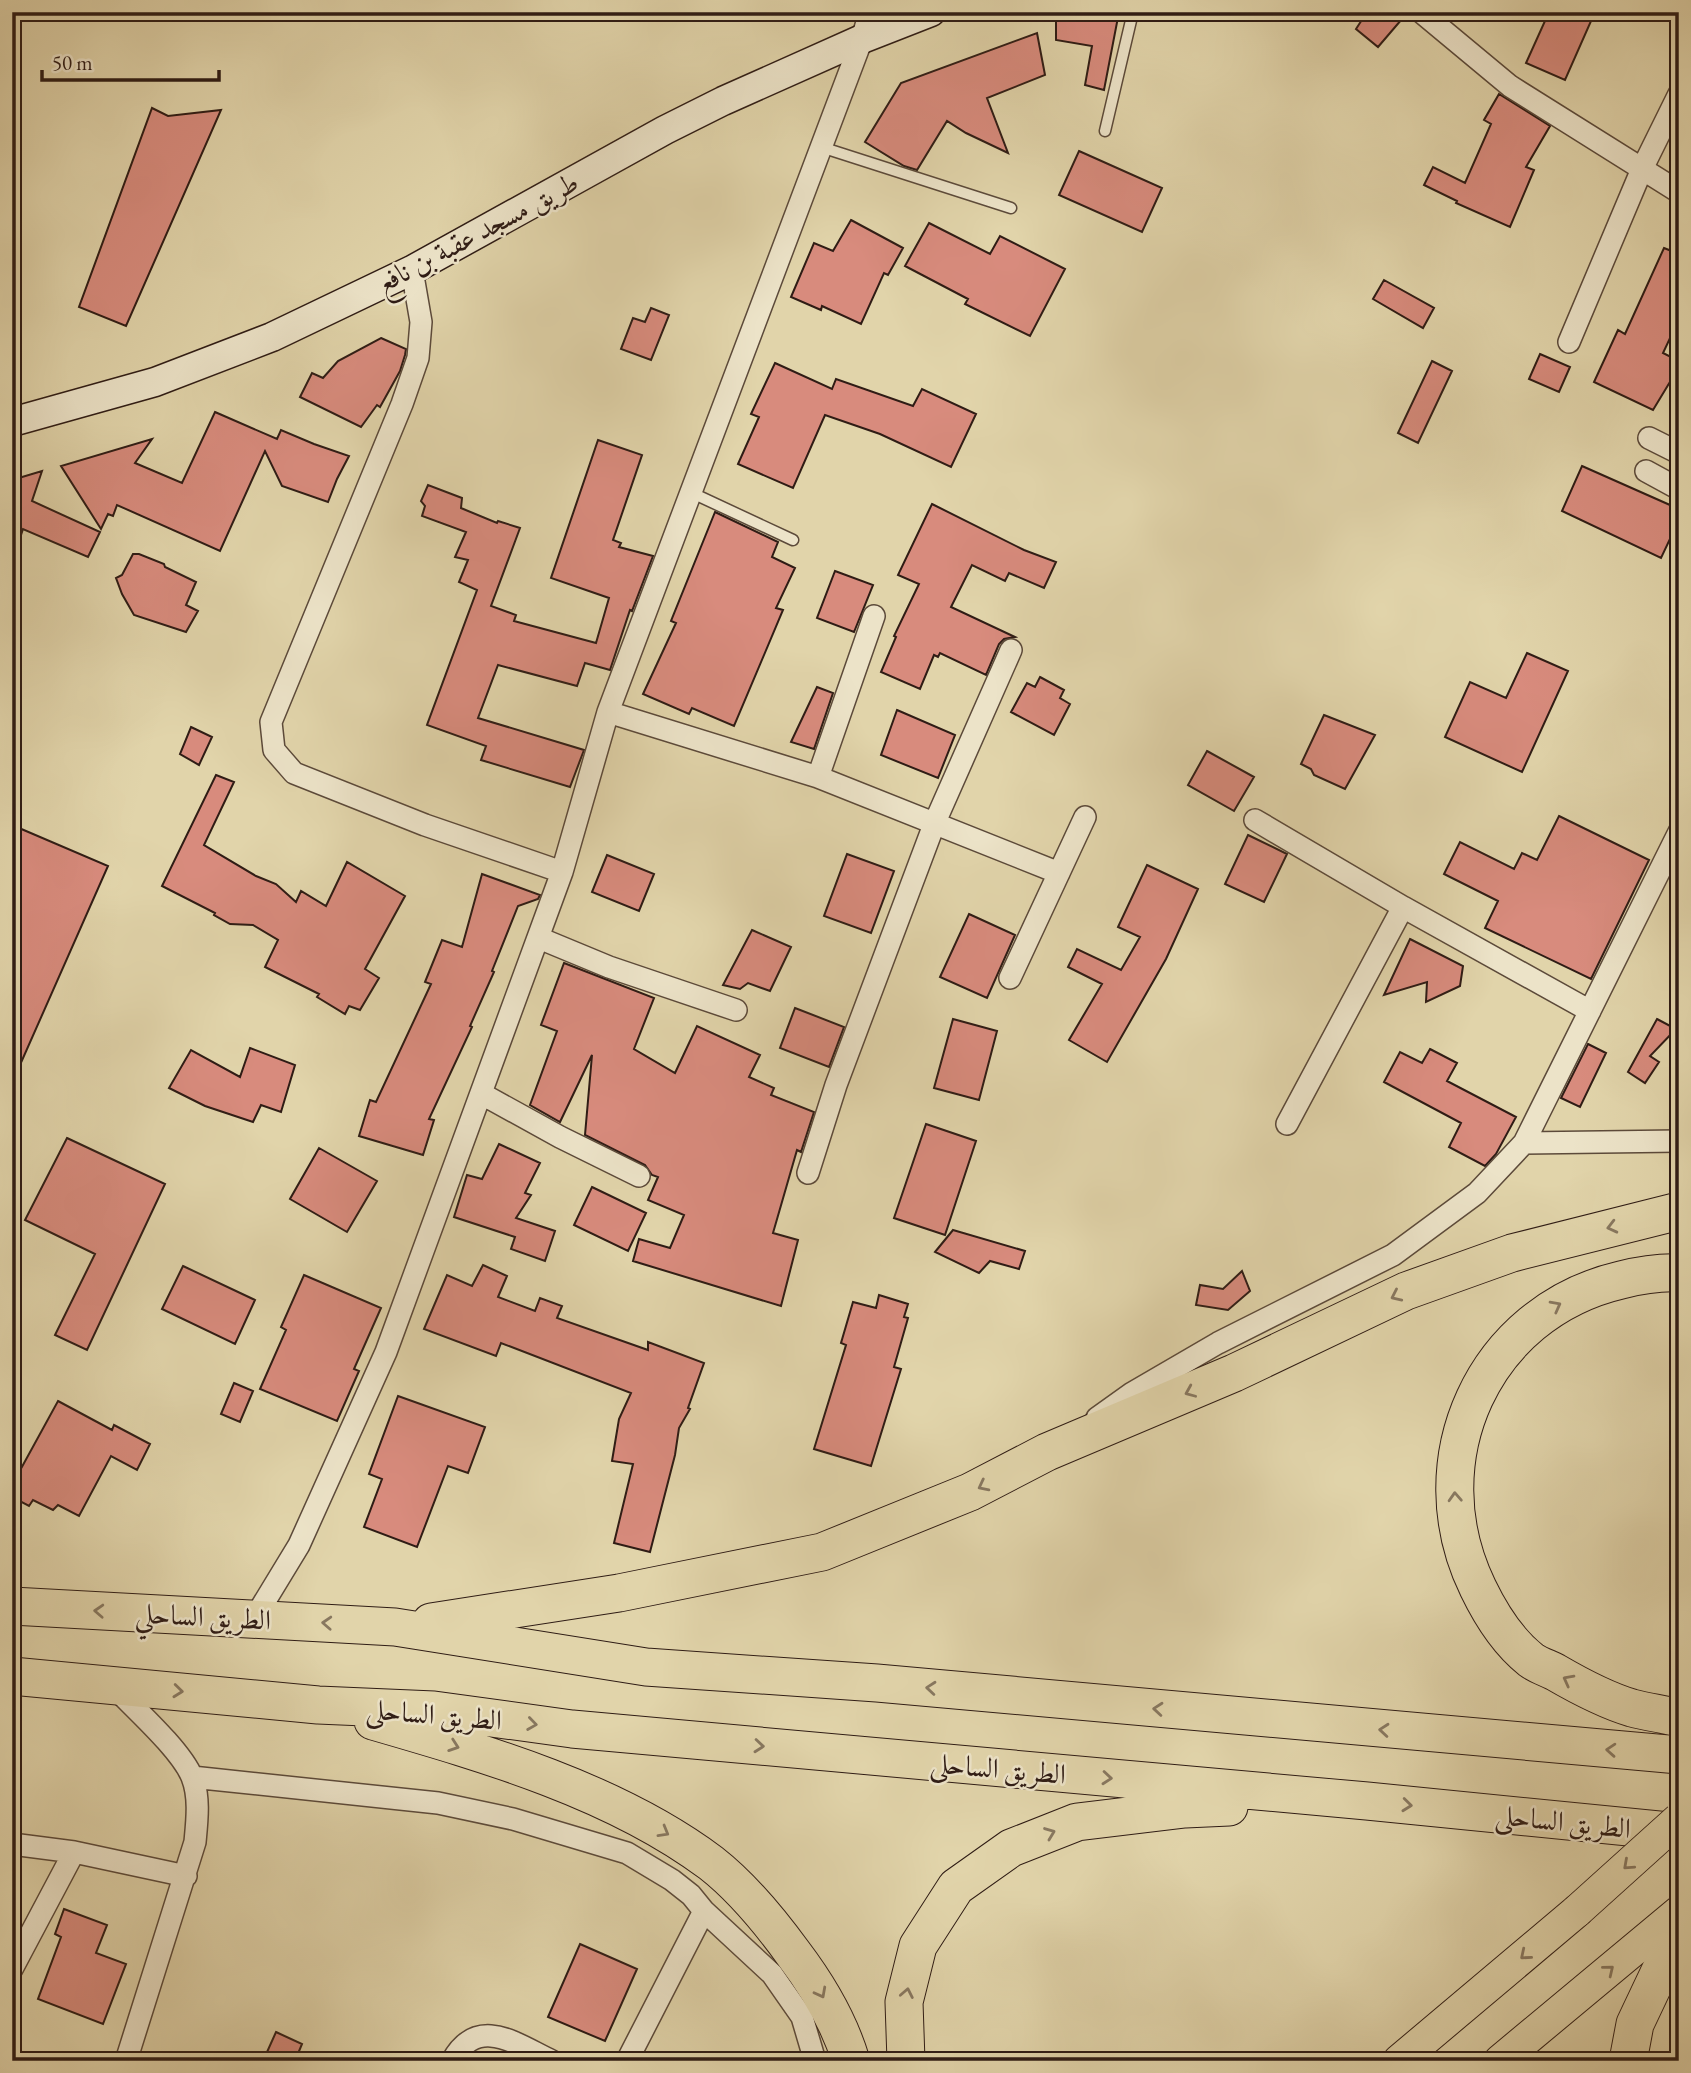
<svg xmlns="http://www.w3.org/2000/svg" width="1691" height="2073" viewBox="0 0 1691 2073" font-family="'EB Garamond',Amiri,serif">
  <rect width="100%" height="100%" fill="#e1d4aa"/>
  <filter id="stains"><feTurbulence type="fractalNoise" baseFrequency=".00286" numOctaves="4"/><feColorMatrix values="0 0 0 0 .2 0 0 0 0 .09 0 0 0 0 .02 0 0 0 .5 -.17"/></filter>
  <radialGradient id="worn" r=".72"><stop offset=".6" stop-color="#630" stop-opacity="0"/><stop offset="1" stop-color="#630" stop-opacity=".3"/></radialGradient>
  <path fill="#d88b7d" stroke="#2f1c15" stroke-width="2" d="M1056,12H1119L1104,90L1085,85L1092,46L1056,40Z
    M1367,12H1408L1378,47L1356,29Z
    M1549,12H1595L1565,80L1526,63Z
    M1037,33L1045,75L987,98L1008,153L966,133L947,121L917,170L904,166L865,142L901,83Z
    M1499,94L1550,126L1526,167L1534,170L1510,227L1456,203L1457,201L1424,185L1433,167L1465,183L1491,124L1484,120Z
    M152,108L168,116L221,110L126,326L79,307Z
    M1079,151L1162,188L1142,232L1059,195Z
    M851,220L903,248L888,275L884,273L861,324L822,306L821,310L791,297L814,243L833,251Z
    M929,223L990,254L1000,236L1065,269L1030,336L965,304L968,299L905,266Z
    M1664,248L1679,254V319L1663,353L1679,361V367L1653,410L1594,382L1618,330L1625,334Z
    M1384,280L1434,308L1423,328L1373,299Z
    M651,308L669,315L651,360L621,349L633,318L645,322Z
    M381,338L406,349L405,355L400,371L380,407L377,405L361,427L300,397L312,373L323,378L338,361Z
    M1540,354L1570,367L1559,392L1529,379Z
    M1432,361L1452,371L1418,443L1398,433Z
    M775,363L832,389L836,379L913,406L922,389L976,414L951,467L880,434L825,415L793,488L738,464L759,417L751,414Z
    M215,412L277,439L281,430L314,444L349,456L337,479L328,502L282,486L265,451L220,551L117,505L113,516L108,514L101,529L61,466L152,439L135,463L182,483Z
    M598,440L642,455L613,540L621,543L619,547L653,556L632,611L630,610L610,670L585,663L577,686L498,665L478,718L584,750L570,787L481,760L486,746L427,725L477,590L459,582L468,560L455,557L466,532L422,516L425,506L421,501L428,485L462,498L461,508L497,523L498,521L520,528L491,606L516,615L514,621L596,643L609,598L551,578Z
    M1582,466L1679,509V520L1661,558L1562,511Z
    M42,471L32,501L100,532L88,557L23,529L16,550L12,549V480Z
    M932,504L1024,550L1056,562L1044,588L1009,573L1005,581L972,565L951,607L1015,637L1004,639L999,644L986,675L940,653L938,657L934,655L920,689L881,672L896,637L894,636L919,584L898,575Z
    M715,512L778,542L772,557L795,568L776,608L783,610L734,726L692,708L689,714L643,694L676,623L671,621Z
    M133,554H139L164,564L165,567L196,582L186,605L198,611L186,632L134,615L122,594L116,578L122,575Z
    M835,571L873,585L854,632L817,618Z
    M1527,653L1568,671L1522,772L1445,737L1470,682L1506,698Z
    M1040,677L1064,690L1060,698L1070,704L1054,735L1011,712L1027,683L1035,687Z
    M817,687L833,693L814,749L791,742Z
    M897,710L955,735L938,778L881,755Z
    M1324,715L1375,735L1345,789L1314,775L1311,769L1301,764Z
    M191,727L212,737L199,765L180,754Z
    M1207,751L1254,777L1234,811L1188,785Z
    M216,775L234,782L204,845L256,876L276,884L296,902L301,891L326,906L347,862L405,896L365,969L379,978L360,1010L349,1006L345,1014L317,997L319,994L265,967L278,940L253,925L230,924L214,915L215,913L162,886Z
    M1559,816L1649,860L1591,979L1485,928L1498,901L1444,874L1460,842L1514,869L1522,853L1537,860Z
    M12,825L108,866L12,1083Z
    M1248,835L1287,854L1264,902L1225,884Z
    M847,854L894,871L871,933L824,916Z
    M607,855L654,874L639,911L592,892Z
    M1147,865L1198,889L1166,959L1107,1062L1069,1040L1102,984L1068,967L1077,949L1121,970L1140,937L1118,927Z
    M482,874L540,895L538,899L518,906L492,971L494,972L470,1026L472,1027L429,1119L434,1120L423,1155L359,1136L370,1100L376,1102L431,984L425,982L442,940L462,947Z
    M969,914L1015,935L987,998L940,977Z
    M752,930L791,947L770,991L748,983L740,989L723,985Z
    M1410,939L1463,966L1460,986L1426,1002L1427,982L1384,995Z
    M564,963L654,998L634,1049L675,1073L697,1026L760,1055L749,1077L774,1088L771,1095L814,1112L801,1152L797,1150L773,1233L798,1240L781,1306L633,1261L639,1239L670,1248L684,1215L648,1200L658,1177L652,1175L645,1165L585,1135L592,1055L560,1122L530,1105L557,1031L541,1025Z
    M795,1008L844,1027L829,1067L780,1048Z
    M953,1019L997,1031L979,1100L934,1088Z
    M1657,1019L1676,1029L1650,1056L1659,1062L1645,1083L1628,1072Z
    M1588,1044L1606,1053L1580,1107L1561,1098Z
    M250,1048L295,1065L281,1112L261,1105L253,1122L205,1106L169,1088L191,1050L240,1077Z
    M1430,1049L1457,1063L1447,1081L1516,1117L1496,1154L1485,1166L1449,1147L1461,1123L1384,1082L1400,1052L1422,1063Z
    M926,1124L976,1141L945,1235L894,1218Z
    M67,1138L165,1184L87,1350L55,1335L95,1254L25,1220Z
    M499,1144L540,1163L525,1193L531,1195L516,1218L555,1231L545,1261L511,1249L515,1237L454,1217L467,1175L482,1179Z
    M319,1148L377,1181L347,1232L290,1199Z
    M592,1187L646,1213L628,1251L574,1225Z
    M953,1230L1025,1251L1019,1269L990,1261L979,1273L935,1252Z
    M483,1265L507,1276L498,1297L535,1311L540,1298L562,1306L557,1318L648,1350V1342L704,1363L688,1408L690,1409L679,1428L675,1455L650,1552L614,1543L633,1464L612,1461L619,1419L631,1393L501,1343L496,1356L424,1329L447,1275L472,1286Z
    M183,1266L255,1300L235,1344L162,1309Z
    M1242,1271L1250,1291L1228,1310L1196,1305L1200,1285L1223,1289Z
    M304,1275L381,1308L354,1369L359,1371L337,1421L260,1389L286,1330L281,1327Z
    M879,1295L908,1304L904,1317L908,1318L894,1367L901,1369L871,1466L814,1449L846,1345L841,1343L853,1302L876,1308Z
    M234,1383L253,1391L240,1422L221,1414Z
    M398,1396L485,1427L468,1473L448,1466L417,1547L364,1527L382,1479L369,1474Z
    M58,1401L112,1430L114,1425L150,1444L137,1470L111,1456L79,1516L58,1505L53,1510L33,1500L29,1506L12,1497V1485Z
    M64,1909L107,1925L96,1953L126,1964L103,2024L38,1999L61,1937L55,1934Z
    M580,1944L637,1969L605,2041L548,2017Z
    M276,2032L302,2044L295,2061H263Z"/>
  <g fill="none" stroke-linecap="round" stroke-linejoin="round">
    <g stroke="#5c4a3a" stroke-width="13">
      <path id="lane" d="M1105,131L1133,12
        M821,147L1011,208
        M690,492L793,540"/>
    </g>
    <g stroke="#5c4a3a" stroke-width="24">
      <path id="street" d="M1421,12L1510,86L1679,192
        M412,270L421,322L418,358L402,404L271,722L274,750L294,773L425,825L562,872
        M1569,342L1642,169L1679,94
        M1649,438L1679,453
        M1646,471L1679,489
        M608,712L818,777L1059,873
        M818,777L874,616
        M1255,820L1403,907
        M539,938L609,967L736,1010
        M1010,978L1085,817
        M482,1094L560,1137L639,1176
        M1287,1124L1403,907L1590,1011
        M1524,1143L1679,1141
        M808,1173L836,1085L935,822L1011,650
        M1097,1418L1132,1393L1218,1343L1393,1255L1477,1193L1524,1143L1679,832
        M254,1619L299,1545L386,1352L562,872L608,712L862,39L870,12
        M114,1687C135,1709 181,1750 192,1777C200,1797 197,1821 195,1842L126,2061
        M192,1777L438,1803L513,1819L627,1853L672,1880L691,1895L704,1911L627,2061
        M12,1844L74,1852L186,1876
        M704,1911L772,1974L802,2017L815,2061
        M12,1969L74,1852
        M452,2061C478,2014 516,2044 552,2061"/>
    </g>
    <g stroke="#2f1c15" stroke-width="31">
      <path id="secondary" d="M12,422L155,382L272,337L412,270L665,130L723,101L862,39L931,12"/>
    </g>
    <g stroke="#2f1c15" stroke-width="34">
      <path id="primary" d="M1399,2061L1577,1911
        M1500,2061L1679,1912"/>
    </g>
    <g stroke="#2f1c15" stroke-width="39">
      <path id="highway" d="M1679,1273C1658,1272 1641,1275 1621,1280C1483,1312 1416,1461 1478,1588C1491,1615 1507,1641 1531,1660C1538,1665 1547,1668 1555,1672C1579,1686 1605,1700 1632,1708C1647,1712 1663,1714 1679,1718
        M12,1606L395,1627L646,1667L877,1683L1679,1755
        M431,1622L619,1593L822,1552L970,1492L1047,1452L1234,1373L1406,1291L1512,1253L1679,1211
        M12,1676L318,1705L434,1710L572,1729L1367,1801L1679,1832
        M373,1721C487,1754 615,1791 711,1863C743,1888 769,1920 793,1953C818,1986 839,2021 851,2061
        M906,2061L904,2002L918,1946L956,1887L1011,1848L1077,1822L1185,1809L1229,1807
        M1628,2061L1635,2024L1679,1931"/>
    </g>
    <use href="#lane" stroke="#ece3c8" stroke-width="10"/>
    <use href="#street" stroke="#ece3c8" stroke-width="21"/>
    <use href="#secondary" stroke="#ece3c8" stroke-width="28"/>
    <use href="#primary" stroke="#e1d4aa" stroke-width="32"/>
    <use href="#highway" stroke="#e1d4aa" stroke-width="37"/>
    <g stroke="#2f1c15" stroke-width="34" stroke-linecap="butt">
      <path id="primary-bridge" d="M1577,1911L1679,1819"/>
    </g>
    <use href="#primary-bridge" stroke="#e1d4aa" stroke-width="32"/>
  </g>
  <defs><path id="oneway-chevron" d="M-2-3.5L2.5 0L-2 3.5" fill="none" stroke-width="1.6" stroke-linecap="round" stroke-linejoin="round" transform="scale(1.75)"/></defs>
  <g stroke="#887860">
    <use href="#oneway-chevron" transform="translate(1612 1227) rotate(166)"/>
    <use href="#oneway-chevron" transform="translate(1396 1296) rotate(155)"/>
    <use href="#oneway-chevron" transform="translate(1556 1306) rotate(-28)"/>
    <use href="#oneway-chevron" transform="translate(1190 1392) rotate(157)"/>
    <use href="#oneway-chevron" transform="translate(983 1486) rotate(153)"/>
    <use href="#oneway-chevron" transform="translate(1455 1497) rotate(-93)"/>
    <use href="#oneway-chevron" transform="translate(99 1611) rotate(-177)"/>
    <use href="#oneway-chevron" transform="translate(327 1623) rotate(-177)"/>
    <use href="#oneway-chevron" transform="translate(1568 1680) rotate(-152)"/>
    <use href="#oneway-chevron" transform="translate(931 1688) rotate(-175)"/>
    <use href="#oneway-chevron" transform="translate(178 1691) rotate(6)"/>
    <use href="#oneway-chevron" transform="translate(1158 1709) rotate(-175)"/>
    <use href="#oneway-chevron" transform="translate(532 1724) rotate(8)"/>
    <use href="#oneway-chevron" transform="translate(1384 1730) rotate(-175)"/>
    <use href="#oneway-chevron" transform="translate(454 1746) rotate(19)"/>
    <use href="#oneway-chevron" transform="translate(759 1746) rotate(5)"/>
    <use href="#oneway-chevron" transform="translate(1611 1750) rotate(-176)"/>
    <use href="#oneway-chevron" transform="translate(1107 1778) rotate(5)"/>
    <use href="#oneway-chevron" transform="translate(1407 1805) rotate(6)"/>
    <use href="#oneway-chevron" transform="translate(664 1832) rotate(30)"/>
    <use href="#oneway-chevron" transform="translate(1050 1833) rotate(-21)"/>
    <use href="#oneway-chevron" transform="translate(1628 1865) rotate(138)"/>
    <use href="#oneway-chevron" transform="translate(1525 1955) rotate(140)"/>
    <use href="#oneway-chevron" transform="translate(1609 1970) rotate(-39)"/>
    <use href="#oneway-chevron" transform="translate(821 1993) rotate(62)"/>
    <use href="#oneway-chevron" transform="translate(907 1993) rotate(-79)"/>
  </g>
  <g text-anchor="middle" stroke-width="5" stroke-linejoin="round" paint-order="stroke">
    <g font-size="28" fill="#2f1c15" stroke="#ece3c8">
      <text transform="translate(477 232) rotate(-28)" y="10">طريق مسجد عقبة بن نافع</text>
      <text transform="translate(203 1616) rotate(3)" y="10">الطريق الساحلي</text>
      <text transform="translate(434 1714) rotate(5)" y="10">الطريق الساحلى</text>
      <text transform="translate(998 1768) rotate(5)" y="10">الطريق الساحلى</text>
      <text transform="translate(1563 1821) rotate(6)" y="10">الطريق الساحلى</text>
    </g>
  </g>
  <rect width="1691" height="2073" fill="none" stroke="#e1d4aa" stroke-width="42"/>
  <rect x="14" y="14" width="1663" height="2045" fill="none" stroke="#2f1c15" stroke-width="3.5"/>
  <rect x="21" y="21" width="1649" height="2031" fill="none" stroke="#2f1c15" stroke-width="2"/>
  <path d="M42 70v10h177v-10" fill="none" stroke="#2f1c15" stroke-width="3.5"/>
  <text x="52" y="70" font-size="21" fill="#2f1c15" stroke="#ece3c8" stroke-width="5" paint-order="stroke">50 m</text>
  <rect width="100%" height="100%" filter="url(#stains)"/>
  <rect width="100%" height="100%" fill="url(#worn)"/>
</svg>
